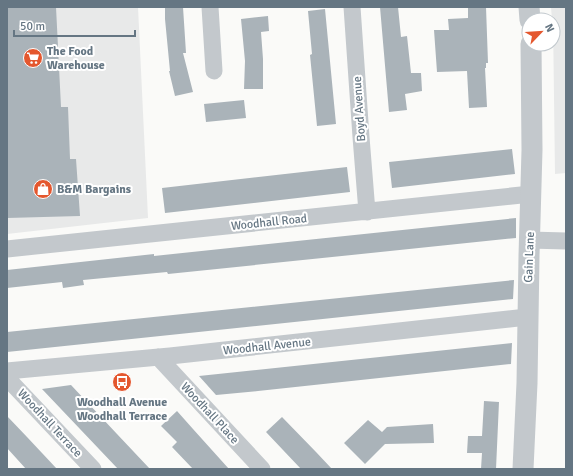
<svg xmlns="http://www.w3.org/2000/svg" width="573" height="476" viewBox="0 0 573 476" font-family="Signika,sans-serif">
  <rect width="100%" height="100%" fill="#fafaf8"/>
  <path fill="#e8e9e9" d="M7,7H138L148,218L7,234Z
    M551,7H566V173L555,174L553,20H552Z"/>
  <path fill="#aab3b9" d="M33,7H56L61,107H68L70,159H76L80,216L7,218V8Z
    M165,7H183L186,53H183L193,92L175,96L169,71H170L165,19Z
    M380,7H398L401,37L407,36L411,73H421L422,91L405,94L407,110L389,112Z
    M468,7H486L488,63H486V68H485L487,107L469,108L467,71L437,72L434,30H449L448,19L468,18Z
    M325,9L336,124L317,126L310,55L312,54L308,11Z
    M268,16L269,31L261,32L263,59V89H244L245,61L241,19Z
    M244,100L246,118L206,122L204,104Z
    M512,149L515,174L392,188L389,162Z
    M347,167L350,192L165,213L162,188Z
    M516,218V238L168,274L167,272L83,280L84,285L63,288L62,282L7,288V270L154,254V256Z
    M514,280L513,299L7,352V332Z
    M512,343L511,364L258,391L216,395L199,376Z
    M71,385L117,434L150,469H118L42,389Z
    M484,401L499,402L496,469H481L482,453H467L468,436H482Z
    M177,411L193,429L229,469H193L172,447L177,442L161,426Z
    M7,416L27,437L57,469H26L7,448Z
    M282,417L316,452L332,469H301L283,450L266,432Z
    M368,420L382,432L387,427L433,424L434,443L385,444L365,464L344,443Z"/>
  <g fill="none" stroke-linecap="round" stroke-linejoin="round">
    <path stroke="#c3c8cc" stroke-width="17" d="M210,7L214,71
      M352,7L361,137L367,212
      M529,240L566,241
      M7,249L531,194
      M158,357L262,469
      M7,371L170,356L527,317
      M7,378L93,469"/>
    <path stroke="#c3c8cc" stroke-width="21" d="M529,7L530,20
      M523,469L527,383L529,256L532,150L531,44"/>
  </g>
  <defs>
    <g id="supermarket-disc" transform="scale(1)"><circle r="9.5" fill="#e4572e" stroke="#fff"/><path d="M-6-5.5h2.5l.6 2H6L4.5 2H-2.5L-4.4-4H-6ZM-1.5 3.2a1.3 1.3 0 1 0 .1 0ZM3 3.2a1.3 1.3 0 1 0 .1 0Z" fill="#fff"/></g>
    <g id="shop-disc" transform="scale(1)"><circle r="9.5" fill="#e4572e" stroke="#fff"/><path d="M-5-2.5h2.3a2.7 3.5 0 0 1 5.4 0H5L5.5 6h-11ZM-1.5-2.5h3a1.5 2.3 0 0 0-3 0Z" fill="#fff"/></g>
    <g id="bus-disc" transform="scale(1)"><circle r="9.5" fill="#e4572e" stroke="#fff"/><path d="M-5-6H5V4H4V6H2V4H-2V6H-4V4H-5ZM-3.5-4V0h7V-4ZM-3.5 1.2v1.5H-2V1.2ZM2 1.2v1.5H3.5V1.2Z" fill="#fff"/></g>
  </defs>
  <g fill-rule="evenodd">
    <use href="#supermarket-disc" x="33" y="58"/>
    <use href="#shop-disc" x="43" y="189"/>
    <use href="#bus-disc" x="122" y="382"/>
  </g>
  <g text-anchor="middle" stroke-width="4" stroke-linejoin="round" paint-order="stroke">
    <g font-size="12" font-weight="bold" fill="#657683" stroke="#fff" text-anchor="start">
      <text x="47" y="55">The Food<tspan x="47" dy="14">Warehouse</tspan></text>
      <text x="57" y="193">B&amp;M Bargains</text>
      <text x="122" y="406" text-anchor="middle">Woodhall Avenue<tspan x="122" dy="14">Woodhall Terrace</tspan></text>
    </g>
    <g font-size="12" fill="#657683" stroke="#fff">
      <text transform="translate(359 109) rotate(-94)" y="4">Boyd Avenue</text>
      <text transform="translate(269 222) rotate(-6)" y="4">Woodhall Road</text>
      <text transform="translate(529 257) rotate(-88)" y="4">Gain Lane</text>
      <text transform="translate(267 346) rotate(-6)" y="4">Woodhall Avenue</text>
      <text transform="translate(210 413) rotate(47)" y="4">Woodhall Place</text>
      <text transform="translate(50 423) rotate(47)" y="4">Woodhall Terrace</text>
    </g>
  </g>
  <rect width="573" height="476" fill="none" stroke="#657683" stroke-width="16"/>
  <g transform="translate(541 32) rotate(65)"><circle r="19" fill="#ffffff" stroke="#c1c8cd"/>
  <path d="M0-3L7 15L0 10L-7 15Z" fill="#e4572e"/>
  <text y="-6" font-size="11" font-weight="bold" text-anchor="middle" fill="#657683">N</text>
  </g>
  <path d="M14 30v6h121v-6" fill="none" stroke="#657683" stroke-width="2"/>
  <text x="20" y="30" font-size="12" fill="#657683" stroke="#ffffff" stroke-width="3" paint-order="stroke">50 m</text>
</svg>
